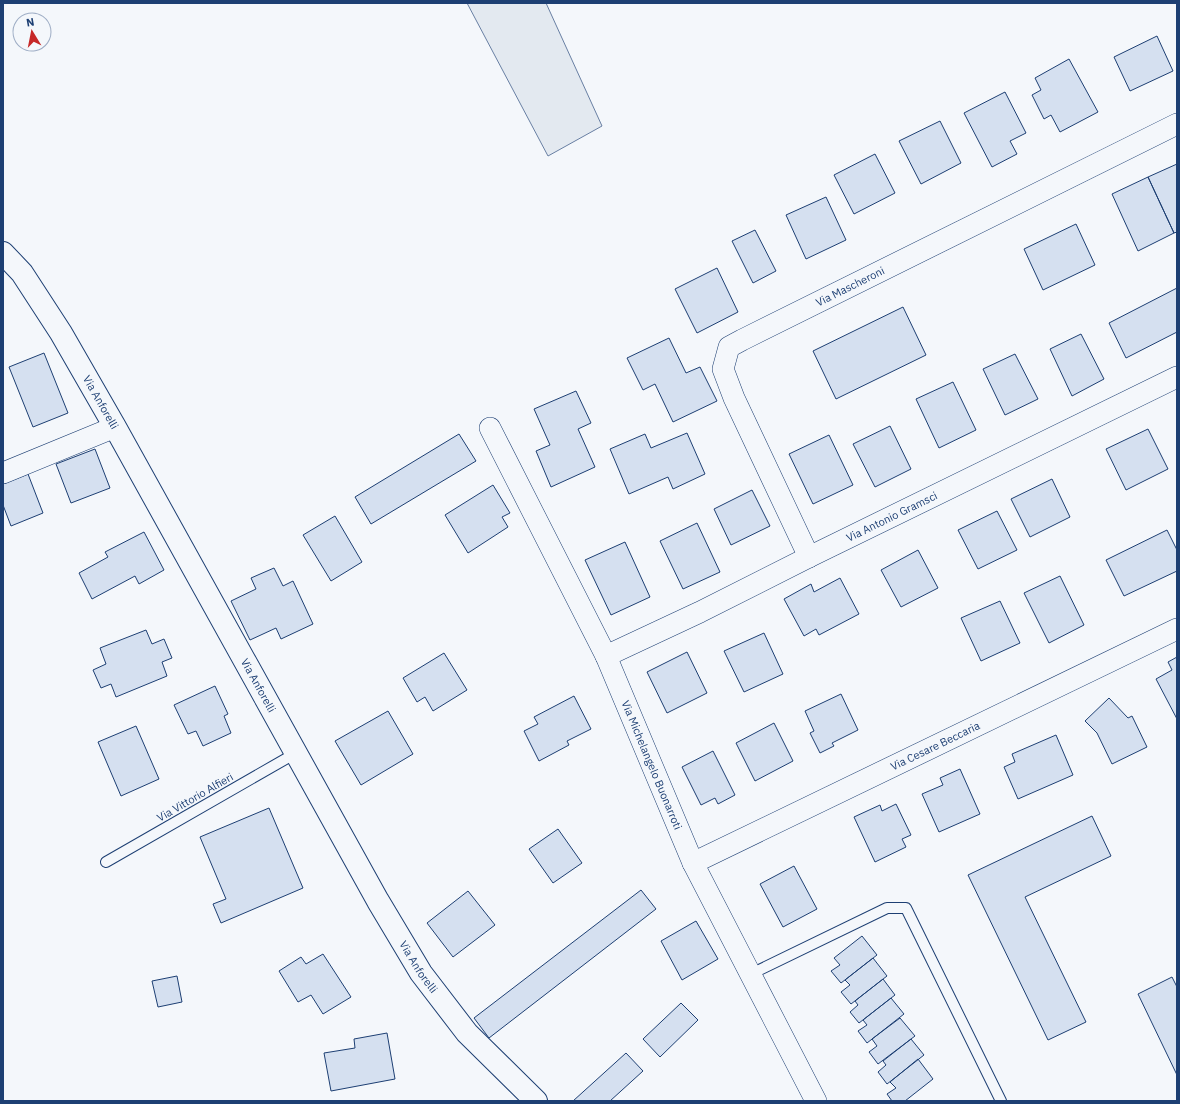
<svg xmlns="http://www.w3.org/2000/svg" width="1180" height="1104" viewBox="0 0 1180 1104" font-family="'IBM Plex Sans',sans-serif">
  <rect width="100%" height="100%" fill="#f4f7fb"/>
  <path fill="#e3e9f0" stroke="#687fa3" d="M467,3H546L602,126L548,156Z"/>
  <path fill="#d5e0f0" stroke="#1d3f73" d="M1157,36L1173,71L1130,91L1114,57Z
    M1069,59L1098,112L1060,132L1051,115L1044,119L1032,95L1041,90L1035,78Z
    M1005,92L1026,133L1010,141L1017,154L992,167L964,113Z
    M940,121L961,163L921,184L899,141Z
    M875,154L895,193L854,214L834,175Z
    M1177,164V232L1174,233L1148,177Z
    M1148,177L1174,233L1138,251L1112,194Z
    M826,197L846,240L806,259L786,215Z
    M1076,224L1095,265L1043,290L1024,249Z
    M755,230L776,271L753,283L732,241Z
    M717,268L738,312L697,333L675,289Z
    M1177,288V332L1126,358L1109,323Z
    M903,307L926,355L836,399L813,351Z
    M1081,334L1104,379L1072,396L1050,349Z
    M669,338L686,373L700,367L717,401L673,422L655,384L643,390L627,358Z
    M44,353L68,413L33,427L9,367Z
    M1015,354L1038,399L1005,415L983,369Z
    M953,382L976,430L939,448L916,399Z
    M576,391L591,423L578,429L595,467L551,487L536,451L550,445L534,409Z
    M890,426L911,469L875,487L853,444Z
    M1148,429L1168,469L1126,490L1106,449Z
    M687,433L705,474L673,489L668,477L629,494L610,449L645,434L651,448Z
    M459,434L476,461L371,524L355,497Z
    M829,435L853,485L813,504L789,454Z
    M95,449L110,488L71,503L56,464Z
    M28,474L43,513L11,526L3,505V484Z
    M1052,479L1070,517L1030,537L1011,499Z
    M493,485L510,513L502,517L508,527L468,553L445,515Z
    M752,490L770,526L731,545L714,509Z
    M997,511L1017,550L978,569L958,530Z
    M335,516L362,562L331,581L303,535Z
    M697,523L720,572L683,589L660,541Z
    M1167,530L1177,550V571L1124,596L1106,560Z
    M144,532L164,570L139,584L135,576L92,599L79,573L108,557L105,552Z
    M625,542L650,597L611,615L585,560Z
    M918,550L938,588L901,607L881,570Z
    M274,568L283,586L293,581L313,624L281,639L276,628L250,640L231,601L256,589L251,578Z
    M1060,576L1084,625L1049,643L1024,593Z
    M840,578L859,614L819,635L816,629L804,636L784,599L811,584L814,592Z
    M1000,601L1020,643L981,661L961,618Z
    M146,630L152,644L164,639L172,658L162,662L167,676L116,697L111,684L101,688L93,670L106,664L100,648Z
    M764,633L783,674L744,692L724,651Z
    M687,652L707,693L667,713L647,672Z
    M444,653L467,690L433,711L425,697L417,702L403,678Z
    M1177,657V719L1156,679L1172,670L1168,662Z
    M215,686L228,714L224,716L231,733L203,746L196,731L188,734L174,705Z
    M841,694L858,730L832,743L834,746L820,753L810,733L814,731L805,711Z
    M574,696L591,729L567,741L569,745L539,761L524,731L538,724L534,717Z
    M1109,698L1128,718L1132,716L1147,747L1112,764L1097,733L1085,721Z
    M388,711L413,754L361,785L335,741Z
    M774,723L793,761L755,781L736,743Z
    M136,726L159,779L121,796L98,742Z
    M1056,735L1073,775L1018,799L1004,767L1015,762L1012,754Z
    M713,751L735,795L718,804L715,798L701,805L682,767Z
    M960,769L980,814L939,832L922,794L943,785L940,778Z
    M896,804L911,835L902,839L906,847L875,862L854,817L880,805L882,811Z
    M269,808L303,888L221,923L213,904L226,899L200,837Z
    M1092,816L1111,856L1025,897L1086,1022L1048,1040L968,875Z
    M558,829L582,863L553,883L529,849Z
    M794,866L817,909L783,927L760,884Z
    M641,890L656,909L489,1038L474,1018Z
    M468,891L495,925L453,957L427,923Z
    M696,921L718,959L682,980L661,941Z
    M862,936L877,955L841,983L831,971L840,965L834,958Z
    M323,954L351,997L323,1014L311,995L298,1002L279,971L301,957L306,964Z
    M873,958L887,976L851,1004L841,992L850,985L845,980Z
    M177,976L182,1002L158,1007L152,981Z
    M1172,977L1177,987V1075L1138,994Z
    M883,979L895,995L859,1023L850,1012L858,1005L855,1001Z
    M891,998L904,1014L867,1043L858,1031L867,1025L863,1020Z
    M681,1003L698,1020L660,1057L643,1039Z
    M900,1018L915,1036L878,1064L869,1052L877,1046L872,1039Z
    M387,1033L395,1079L331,1091L324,1053L355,1048L354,1039Z
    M911,1039L924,1055L887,1084L878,1072L886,1065L883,1061Z
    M626,1053L643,1071L610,1101H573Z
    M918,1059L933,1079L905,1101H892L887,1094L896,1088L890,1082Z"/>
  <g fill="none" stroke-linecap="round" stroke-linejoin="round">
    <g stroke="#1d3f73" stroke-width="12">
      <path id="lane" d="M106,862L296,753
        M751,974L887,908H906L1001,1101"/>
    </g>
    <g stroke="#1d3f73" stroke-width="22">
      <g id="street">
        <path id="s1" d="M490,428L606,656L693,863L816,1101"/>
        <path d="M3,473L115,427"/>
        <path id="s2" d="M809,557L734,398L723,369L729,347L742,340L1177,124"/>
        <path id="s3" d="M606,656L700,612L809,557L1177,377"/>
        <path id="s4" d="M693,863L1177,629"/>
      </g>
    </g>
    <g stroke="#1d3f73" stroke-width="24">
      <g id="secondary">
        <path id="s5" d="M3,253L22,273L61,333L115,427L378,901L421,973L467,1033L536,1101"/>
      </g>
    </g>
    <use href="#lane" stroke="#f4f7fb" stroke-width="10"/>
    <use href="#street" stroke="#f4f7fb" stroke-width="21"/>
    <use href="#secondary" stroke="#f4f7fb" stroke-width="22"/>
  </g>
  <g text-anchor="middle" stroke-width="3" stroke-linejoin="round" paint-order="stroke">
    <g font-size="11" fill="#1d3f73" stroke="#f4f7fb">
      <text dy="4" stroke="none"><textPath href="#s2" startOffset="365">Via Mascheroni</textPath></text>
      <text dy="4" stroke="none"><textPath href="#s5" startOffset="179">Via Anforelli</textPath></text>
      <text dy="4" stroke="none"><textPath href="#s3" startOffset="318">Via Antonio Gramsci</textPath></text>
      <text dy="4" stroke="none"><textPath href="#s5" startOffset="503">Via Anforelli</textPath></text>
      <text dy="4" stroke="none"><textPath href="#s4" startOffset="269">Via Cesare Beccaria</textPath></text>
      <text dy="4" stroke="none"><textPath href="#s1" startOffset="374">Via Michelangelo Buonarroti</textPath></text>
      <text transform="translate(195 797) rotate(-30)" y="4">Via Vittorio Alfieri</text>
      <text dy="4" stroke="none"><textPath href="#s5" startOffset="827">Via Anforelli</textPath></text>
    </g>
  </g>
  <rect width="1180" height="1104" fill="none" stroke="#1d3f73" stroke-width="8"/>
  <g transform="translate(32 32) rotate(350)"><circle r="19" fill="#f4f7fb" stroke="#9eadc5"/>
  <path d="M0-3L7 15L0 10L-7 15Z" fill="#c62828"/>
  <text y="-6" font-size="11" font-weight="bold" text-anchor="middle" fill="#1d3f73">N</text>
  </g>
</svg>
